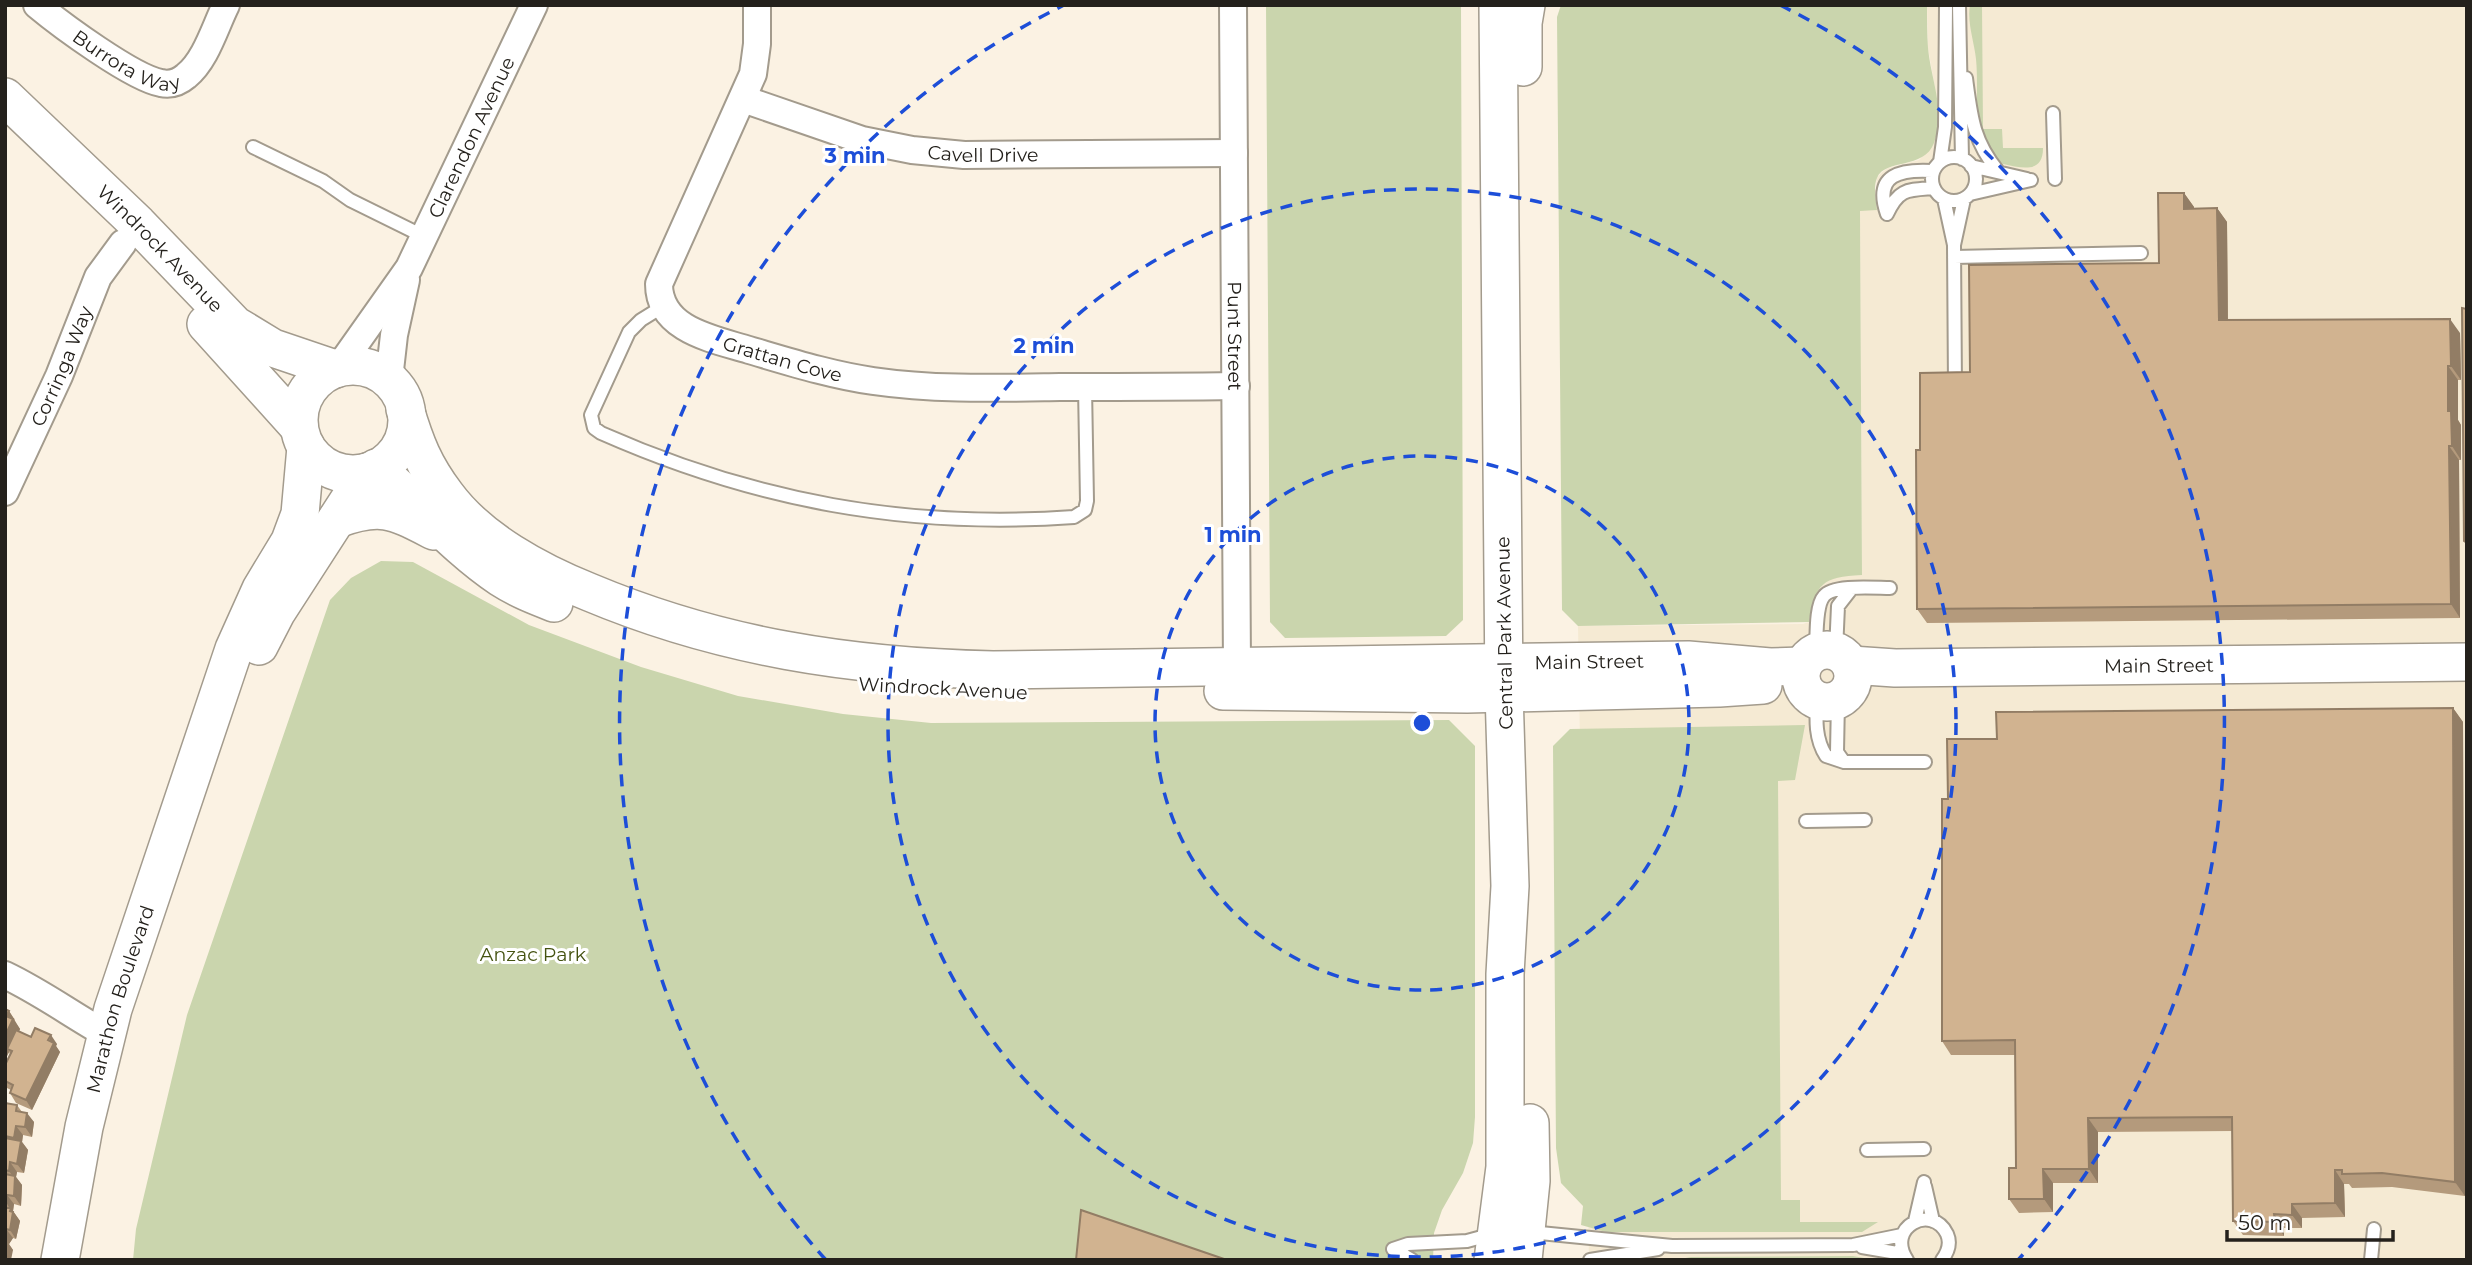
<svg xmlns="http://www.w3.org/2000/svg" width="2472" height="1265" viewBox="0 0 2472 1265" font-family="Montserrat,sans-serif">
  <rect width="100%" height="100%" fill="#fbf2e3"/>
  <path fill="#f5ead3" d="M1927,5H2467V1260H1589L1578,626L1803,624L1809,622L1813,598L1817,589L1826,581L1839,576L1862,575L1860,210L1876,189L1877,178L1881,173L1888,168L1919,160L1933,145L1939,111L1928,48Z"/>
  <path fill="#cad5ad" d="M1266,5H1461L1463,620L1446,636L1285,638L1270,622Z
    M1561,5H1927C1927,19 1927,34 1928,48C1931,81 1946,110 1934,143C1924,170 1885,158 1877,178C1873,187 1876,201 1877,210L1860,211L1862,575C1822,577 1816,583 1809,622L1578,626L1562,610L1557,17Z
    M1970,5H1982L1983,129H2002L2003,148H2043C2043,174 2022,168 2003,164C1968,133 1980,100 1976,59C1974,41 1967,23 1970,5Z
    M381,561L413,562L529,625L641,667L738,696L843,714L931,723L1449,720L1475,746V1117L1473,1143L1463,1173L1442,1210L1434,1233L1433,1260H133L136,1229L187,1015L330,600L351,578Z
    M1805,725L1795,780L1778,781L1781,1200H1800V1222H1878L1862,1232H1606L1581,1225L1583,1206L1561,1183L1556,1148L1553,746L1570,729Z
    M1853,1256L1875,1260H1674L1691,1257Z"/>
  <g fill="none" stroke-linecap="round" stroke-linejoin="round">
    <g stroke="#a39b8d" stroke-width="16">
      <path id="lane" d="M1959,5L1962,159
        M1966,78C1971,116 1973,141 1998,171
        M2053,113L2055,179
        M253,147L323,181L350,200L425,237
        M1932 179a22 22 0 1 1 44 0a22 22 0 1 1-44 0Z
        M1940,162L1945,127L1946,5
        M1971,166L2027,179
        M1970,194L2031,180
        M1944,199L1954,245L1964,199
        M1887,214C1873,174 1901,169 1933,171
        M1887,214C1899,188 1908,190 1934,188
        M1954,245L1955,387
        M1954,257L2141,253
        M662,307L641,320L629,332L591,415L594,428L601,433C755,501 906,529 1074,517L1085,510L1087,501L1085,387
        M1816,651C1817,638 1815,606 1824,596C1833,584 1876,588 1890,588
        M1836,651L1838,606L1852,588
        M1817,700C1816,720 1815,739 1826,756L1844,762H1925
        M1838,700L1837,752L1844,762
        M1806,821L1865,820
        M1867,1150L1924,1149
        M1925,1186L1933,1221
        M1915,1221L1924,1182
        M1530,1232L1672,1246L1853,1245L1902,1235
        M1862,1247L1903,1254
        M1393,1249L1408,1244L1467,1241L1493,1234
        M1393,1249L1412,1260
        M1590,1260L1658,1249
        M1907,1260C1885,1227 1932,1203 1947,1234C1951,1243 1948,1252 1942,1260
        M2371,1260L2374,1229"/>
    </g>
    <g stroke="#a39b8d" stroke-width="30">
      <g id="street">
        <path id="s1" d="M37,5C61,25 133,78 161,83C170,85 179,82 186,76C206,60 215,27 226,5"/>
        <path id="s2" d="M757,5V44L753,74L659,284C659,330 713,339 749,350C790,362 831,375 873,381C935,390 997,388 1060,387C1118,387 1177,387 1236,386"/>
        <path id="s3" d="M1233,5L1237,667"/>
        <path id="s4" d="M743,99L862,140L912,150L964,155L1234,153"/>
        <path id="s5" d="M339,367L409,268L534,5"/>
        <path d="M389,379L394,335L406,280"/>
        <path id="s6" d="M5,492L59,376L98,277L123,243"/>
        <path d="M5,975C41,992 72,1015 106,1034"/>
      </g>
    </g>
    <g stroke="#a39b8d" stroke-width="40">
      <g id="secondary">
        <path d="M1523,67V23L1526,5"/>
        <path id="s7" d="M5,97L138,224L235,325L273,348L335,369"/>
        <path d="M206,324L299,427"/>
        <circle cx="353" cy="420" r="54"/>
        <path id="s8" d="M405,409C415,443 424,466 446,495C479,540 539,572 589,592C720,647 851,667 993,670L1688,660L1770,667L1802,666"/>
        <path d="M376,468C419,504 455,547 501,578C518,589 536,596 554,603"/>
        <path d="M337,519C381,503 393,510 434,531"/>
        <path d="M259,646L276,613L367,472"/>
        <circle cx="1827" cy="676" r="26"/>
        <path id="s9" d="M1851,665L1895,668L2467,662"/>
        <path d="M1223,691L1467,694L1719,688L1763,685"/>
        <path id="s10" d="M60,1260L84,1127L113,1009L234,649L261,589L290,541L300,514L306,447"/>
        <path d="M1493,1260L1505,1167V974L1510,886L1504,692L1498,5"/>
        <path d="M1523,1260L1531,1181L1530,1123"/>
      </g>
    </g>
    <use href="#lane" stroke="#fff" stroke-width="12"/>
    <use href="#street" stroke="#fff" stroke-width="26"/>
    <use href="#secondary" stroke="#fff" stroke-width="37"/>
  </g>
  <path fill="#b49a7c" d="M2184,193L2194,207V209L2217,208L2227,222L2228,320L2460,333L2461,380H2458V420L2461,425V460H2459L2460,618L1927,623L1917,609L1920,450L1970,372L2159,263Z
    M2453,708L2463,722L2465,1196L2392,1187L2352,1188L2349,1184H2344L2345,1217L2302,1218V1228H2284V1236L2243,1235L2233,1221V1131L2098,1132V1183H2053V1212L2019,1213L2009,1199L2016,1168L2015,1055H1951L1942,1041L1948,799L1997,739Z
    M5,1009L9,1011L15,1020L14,1021L20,1029L19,1031L31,1037L57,1044L56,1046L60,1052L32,1110L16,1103L10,1093L11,1090L5,1087V1065L10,1054L9,1052L5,1060Z
    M5,1099L8,1104L17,1105L22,1112L34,1122L32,1137L23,1135L22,1142L28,1150L24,1173L17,1172L16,1177L22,1185L21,1206L14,1204L13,1211L20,1221L16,1239L13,1238L9,1244L13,1250L5,1260Z"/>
  <path fill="#927d65" d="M2184,193L2194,207V223L2184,209Z
    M2217,208L2227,222L2228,334L2219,320Z
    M2450,319L2460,333L2461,380L2451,366Z
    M2448,366L2458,380V420L2461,425V460L2452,446L2448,411Z
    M2449,446L2459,460L2460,618L2451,604Z
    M2453,708L2463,722L2465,1196L2455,1182Z
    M9,1011L20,1029L10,1050L7,1049L9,1052L5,1060L6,1016Z
    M51,1035L57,1044L56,1046L60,1052L32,1110L26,1100Z
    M27,1113L34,1122L32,1137L25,1127Z
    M2088,1118L2098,1132V1183L2089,1169Z
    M16,1126L23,1135L22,1142L28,1150L24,1173L17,1164L20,1146L14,1138Z
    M10,1162L17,1172L16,1177L22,1185L21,1206L14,1196L15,1180L9,1171Z
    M2043,1169L2053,1183V1212L2044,1199Z
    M2335,1170L2344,1184L2345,1217L2335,1203Z
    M7,1195L14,1204L13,1211L20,1221L16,1239L10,1230V1209L6,1202Z
    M2292,1204L2302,1218V1228L2292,1215Z
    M2274,1214L2284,1228V1236L2275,1222Z
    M6,1229L13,1238L9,1244L5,1239Z
    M6,1240L13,1250L11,1260H5Z"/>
  <path fill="#d1b390" stroke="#927d65" stroke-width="2" d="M2158,193H2184V209L2217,208L2219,320L2450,319L2451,366H2448V411H2451L2452,446H2449L2451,604L1917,609L1916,450H1920V373L1970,372L1969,265L2159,263Z
    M2462,308L2467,309V543L2464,541Z
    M2453,708L2455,1182L2382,1173L2342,1174V1170H2335V1203L2292,1204V1215L2274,1214L2275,1222L2233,1221L2232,1117L2088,1118L2089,1169H2043L2044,1199H2009V1168H2016L2015,1040L1942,1041V799H1948L1947,739H1997L1996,712Z
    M2466,796H2467V899Z
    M5,1009L9,1011L6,1016L13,1019L5,1036Z
    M35,1028L51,1035L48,1040L54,1043L26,1100L10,1093L13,1085L5,1081V1065L12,1051L7,1049L16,1030L31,1037Z
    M5,1103L17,1105L16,1111L27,1113L25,1127L16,1126L14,1138L5,1136Z
    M5,1138L21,1141L17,1164L10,1162L9,1171L5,1170Z
    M5,1174L15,1176L14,1196L7,1195L6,1202Z
    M5,1208H11L10,1211L13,1212L10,1230L6,1229L5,1231Z
    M1081,1210L1227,1260H1076Z"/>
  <g fill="none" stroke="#1d4ed8" stroke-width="3.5" stroke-dasharray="12 9">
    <circle cx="1422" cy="723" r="267"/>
    <circle cx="1422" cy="723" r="534"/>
    <path d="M826 1260A802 802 0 0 1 1064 5M1780 5A802 802 0 0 1 2018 1260"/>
  </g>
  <g text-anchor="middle" stroke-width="6" stroke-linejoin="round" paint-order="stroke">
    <g font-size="19" fill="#24211c" stroke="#fff">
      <text dy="7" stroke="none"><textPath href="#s1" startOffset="107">Burrora Way</textPath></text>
      <text dy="7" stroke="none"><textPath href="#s5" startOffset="266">Clarendon Avenue</textPath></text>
      <text dy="7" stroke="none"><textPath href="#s4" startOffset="248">Cavell Drive</textPath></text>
      <text dy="7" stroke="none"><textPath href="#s7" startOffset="217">Windrock Avenue</textPath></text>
      <text dy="7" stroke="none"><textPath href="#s3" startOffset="331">Punt Street</textPath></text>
      <text dy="7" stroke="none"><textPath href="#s2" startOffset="455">Grattan Cove</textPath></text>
      <text dy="7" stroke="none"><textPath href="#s6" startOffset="138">Corringa Way</textPath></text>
      <text transform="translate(1504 633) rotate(-91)" y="7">Central Park Avenue</text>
      <text dy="7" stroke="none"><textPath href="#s8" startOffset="1281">Main Street</textPath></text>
      <text dy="7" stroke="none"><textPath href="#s9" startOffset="308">Main Street</textPath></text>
      <text transform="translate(943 688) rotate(3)" y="7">Windrock Avenue</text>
      <text dy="7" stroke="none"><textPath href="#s10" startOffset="268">Marathon Boulevard</textPath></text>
    </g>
    <g font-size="19" fill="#445210" stroke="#fff">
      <text x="533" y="961">Anzac Park</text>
    </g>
  </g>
  <circle cx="1422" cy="723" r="10" fill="#1d4ed8" stroke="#fff" stroke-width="3.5"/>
  <g font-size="21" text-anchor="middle" font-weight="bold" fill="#1d4ed8" stroke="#fff" stroke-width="6" stroke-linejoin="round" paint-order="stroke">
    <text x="855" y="163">3 min</text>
    <text x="1044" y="353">2 min</text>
    <text x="1233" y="542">1 min</text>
  </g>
  <rect width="2472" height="1265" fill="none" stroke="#24211c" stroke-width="14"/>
  <path d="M2227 1230v10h166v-10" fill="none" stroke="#24211c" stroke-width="3.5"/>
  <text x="2238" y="1230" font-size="21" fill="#24211c" stroke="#ffffff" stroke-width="5" paint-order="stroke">50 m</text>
</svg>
